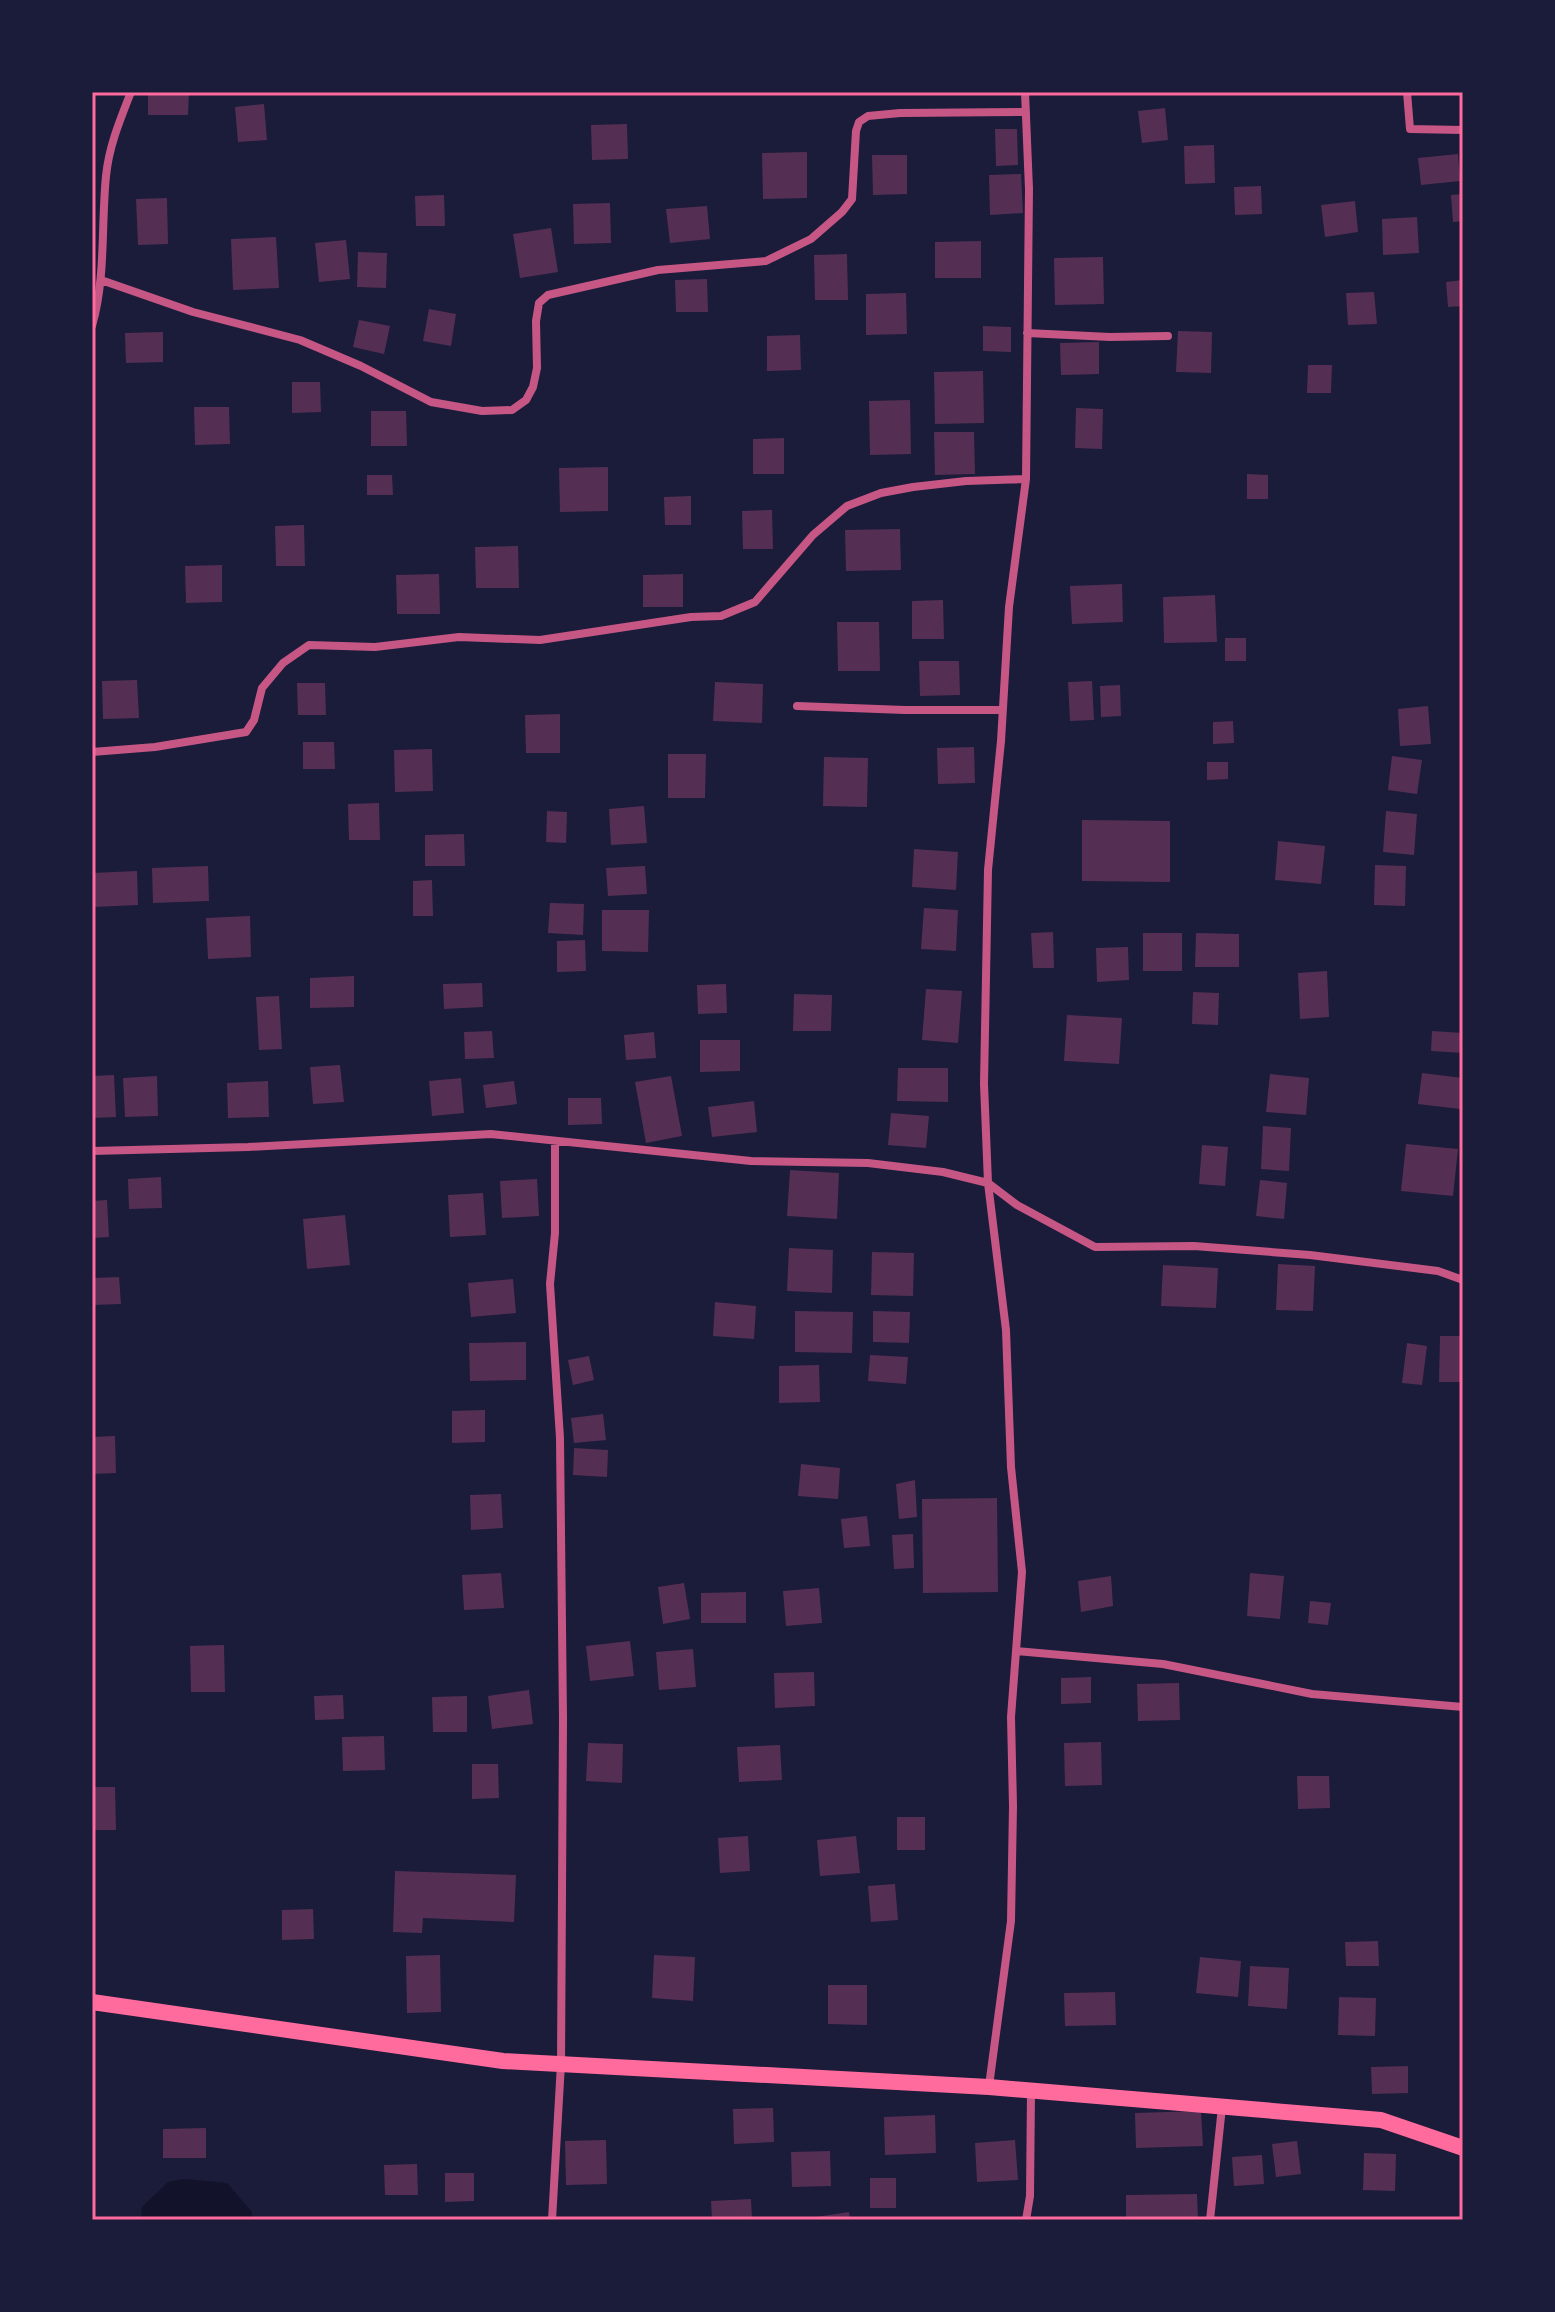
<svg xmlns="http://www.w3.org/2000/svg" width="1555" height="2312" viewBox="0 0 1555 2312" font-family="'PT Sans',sans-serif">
  <rect width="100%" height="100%" fill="#1b1b3a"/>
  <path fill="#12122b" d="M184,2179L227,2183L252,2212L251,2220H141L142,2207L168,2182Z"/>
  <path fill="#542f53" d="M148,92H189L188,115H148Z
    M264,104L267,140L238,142L235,107Z
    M1165,108L1168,140L1142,143L1138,111Z
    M627,124L628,159L592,160L591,125Z
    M995,129H1017L1018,165L996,166Z
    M1214,145L1215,183L1185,184L1184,146Z
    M807,152V198L763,199L762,153Z
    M1458,154L1460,181L1421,185L1418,158Z
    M872,155H907V194L873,195Z
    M1021,174L1023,213L990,215L989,175Z
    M1261,186L1262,214L1235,215L1234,187Z
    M1463,194V221L1453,222L1451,195Z
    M444,195L445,226H416L415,196Z
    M167,198L168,244L138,245L136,199Z
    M1355,201L1358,232L1325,237L1321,205Z
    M610,203L611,243L574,244L573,204Z
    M707,206L710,239L670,243L666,209Z
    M1417,217L1419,253L1383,255L1382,219Z
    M551,228L558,272L520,278L513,234Z
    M276,237L279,288L233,290L231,239Z
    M346,240L350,279L319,282L315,243Z
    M981,241V278H935V242Z
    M358,252L387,253L386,288L357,287Z
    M847,254L848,300H815L814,255Z
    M1103,257L1104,304L1055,305L1054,258Z
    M707,279L708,312H676L675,280Z
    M1463,280V306L1448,307L1446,282Z
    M1374,292L1377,324L1348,325L1346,293Z
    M906,293L907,334L866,335V294Z
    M429,309L456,314L451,346L423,341Z
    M359,320L390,326L384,354L353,347Z
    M983,326L1011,327V352L983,351Z
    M1178,331L1212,332L1211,373L1176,372Z
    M163,332V362L126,363L125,333Z
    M800,335L801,370L767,371V336Z
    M1099,342V374L1061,375L1060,343Z
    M1308,365H1332L1331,393H1307Z
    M983,371L984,423L935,424L934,372Z
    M292,382H320L321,412L292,413Z
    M910,400L911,454L870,455L869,401Z
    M194,407H229L230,444L195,445Z
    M1076,408L1103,409L1102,449L1075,448Z
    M371,411H406L407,446H371Z
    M934,432H974L975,474L935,475Z
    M784,438V474H753V439Z
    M608,467V511L560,512L559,468Z
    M1247,474L1268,475V499H1247Z
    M367,475H392L393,495H367Z
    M691,496V525H665L664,497Z
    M772,510L773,549H743L742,511Z
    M304,525L305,566H276L275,526Z
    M900,529L901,570L846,571L845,530Z
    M518,546L519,588H476L475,547Z
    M222,565V602L186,603L185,566Z
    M439,574L440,614H397L396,575Z
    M683,574V607H643V575Z
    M1122,584L1123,622L1072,624L1070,586Z
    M1215,595L1217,642L1164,643L1163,597Z
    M943,600L944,639H912V601Z
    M837,622H879L880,671H838Z
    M1225,638H1246V661H1225Z
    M919,661H959L960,695L920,696Z
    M137,680L139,718L103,719L102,681Z
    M1092,681L1094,720L1070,721L1068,682Z
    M715,682L763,684L762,723L713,721Z
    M297,683H325L326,715H298Z
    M1120,685L1121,716L1101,717L1100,686Z
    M1428,706L1431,744L1400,746L1398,709Z
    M560,714V753H526L525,715Z
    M1233,721L1234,743L1213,744V722Z
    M303,742H334L335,769H303Z
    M974,747L975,783L938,784L937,748Z
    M432,749L433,791L395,792L394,750Z
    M668,754H706L705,798H668Z
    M1392,756L1422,760L1417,794L1388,790Z
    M824,757L868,758L867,807L823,806Z
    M1207,762H1228V779L1207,780Z
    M379,803L380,840H349L348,804Z
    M644,806L647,843L611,845L609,809Z
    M547,811L567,812L566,843L546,842Z
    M1386,811L1417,814L1414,855L1383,852Z
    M1082,820L1170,821V882L1082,881Z
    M464,834L465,866H425V835Z
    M1278,841L1325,846L1321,884L1275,880Z
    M914,849L958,852L956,890L912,887Z
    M1375,865L1406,866L1405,906L1374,905Z
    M208,866L209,901L153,903L152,868Z
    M645,866L647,894L608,896L606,868Z
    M137,871L138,905L94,907L92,873Z
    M432,880L433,916H413V881Z
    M550,903L584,904L583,935L548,933Z
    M924,908L958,910L956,951L921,949Z
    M602,910H649L648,952L602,951Z
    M250,916L251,957L208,959L206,918Z
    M1053,932L1054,968H1033L1031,933Z
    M1143,933H1182V971H1143Z
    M1196,933L1239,934V967H1195Z
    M585,940L586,971L557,972V941Z
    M1128,947L1129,980L1097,982L1096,948Z
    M1327,971L1329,1017L1300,1019L1298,973Z
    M354,976V1007L310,1008V978Z
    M482,983L483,1007L444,1009L443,984Z
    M726,984L727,1013L698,1014L697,985Z
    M926,989L962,991L958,1043L922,1040Z
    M1193,992L1219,993L1218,1025L1192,1024Z
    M794,994L832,995L831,1031H793Z
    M279,996L282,1049L259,1050L256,997Z
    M1067,1015L1122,1018L1119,1064L1064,1061Z
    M492,1031L494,1058L465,1059L464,1032Z
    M1432,1031L1463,1033V1053L1431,1051Z
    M654,1032L656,1058L626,1060L624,1035Z
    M700,1040H740V1071L700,1072Z
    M340,1065L344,1102L313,1104L310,1067Z
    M898,1068H948V1102L897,1101Z
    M1422,1073L1463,1078L1460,1109L1418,1104Z
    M1270,1074L1309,1078L1306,1115L1266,1112Z
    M114,1075L116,1117L92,1118V1076Z
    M157,1076L158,1116L125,1117L123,1078Z
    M671,1076L682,1136L646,1143L635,1082Z
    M461,1078L464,1113L432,1116L429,1081Z
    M268,1081L269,1117L228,1118L227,1083Z
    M514,1081L517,1104L486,1108L483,1085Z
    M568,1098H601L602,1124L568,1125Z
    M754,1101L757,1132L712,1137L708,1107Z
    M891,1113L929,1116L926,1148L888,1145Z
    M1263,1126L1291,1128L1289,1171L1261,1169Z
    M1406,1144L1458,1149L1453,1196L1401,1191Z
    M1202,1145L1228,1147L1225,1186L1199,1184Z
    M790,1170L839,1173L837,1219L787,1216Z
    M161,1177L162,1208L129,1209L128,1179Z
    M537,1179L539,1216L502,1218L500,1181Z
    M1260,1180L1287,1183L1284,1219L1256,1216Z
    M483,1193L486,1235L450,1237L448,1195Z
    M107,1200L109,1237L92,1238V1201Z
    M345,1215L350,1265L307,1269L303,1219Z
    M789,1248L833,1250L832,1293L787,1291Z
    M872,1252L914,1253L913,1296L871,1295Z
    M1278,1264L1315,1266L1313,1311L1276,1310Z
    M1163,1265L1218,1268L1216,1308L1161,1306Z
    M119,1277L121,1304L92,1305V1278Z
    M513,1279L516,1313L471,1317L468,1283Z
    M715,1302L756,1306L754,1339L713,1336Z
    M795,1311L853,1312L852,1353L795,1352Z
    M873,1311L910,1312L909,1343L873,1342Z
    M1440,1336H1463V1382H1439Z
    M526,1342V1380L470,1381L469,1343Z
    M1407,1343L1427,1346L1422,1385L1402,1383Z
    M870,1355L908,1357L906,1384L868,1381Z
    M589,1356L594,1380L573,1385L568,1360Z
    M819,1365L820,1402L779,1403V1366Z
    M485,1410V1442L452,1443V1411Z
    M603,1414L606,1440L574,1443L571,1418Z
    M115,1436L116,1473L92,1474V1437Z
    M574,1448L608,1450L607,1477L573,1475Z
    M801,1464L840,1468L838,1499L798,1496Z
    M915,1480L917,1517L899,1519L896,1484Z
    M501,1494L503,1528L471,1530L470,1495Z
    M997,1498L998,1592L923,1593L922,1499Z
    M867,1516L870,1546L844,1548L841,1519Z
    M913,1534L914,1568L894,1569L892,1535Z
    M501,1573L504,1608L464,1610L462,1575Z
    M1250,1573L1284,1576L1280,1619L1247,1616Z
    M1111,1576L1113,1606L1081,1612L1078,1581Z
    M684,1583L690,1619L663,1624L658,1587Z
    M819,1588L822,1623L786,1626L783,1591Z
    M746,1592V1623H701V1593Z
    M1310,1601L1331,1603L1328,1625L1308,1623Z
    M630,1641L634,1676L590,1681L586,1646Z
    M224,1645L225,1692H191L190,1646Z
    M693,1649L696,1687L659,1690L656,1652Z
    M814,1672L815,1706L775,1708L774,1673Z
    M1091,1677V1703L1061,1704V1678Z
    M1179,1683L1180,1720L1138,1721L1137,1684Z
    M529,1690L533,1724L492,1729L488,1696Z
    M343,1695L344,1719L315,1720L314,1696Z
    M467,1696V1732H433L432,1697Z
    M384,1736L385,1770L343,1771L342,1737Z
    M1101,1742L1102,1785L1065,1786L1064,1743Z
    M588,1743L623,1744L622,1783L586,1781Z
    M780,1745L782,1780L739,1782L737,1747Z
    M472,1764H498L499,1798L472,1799Z
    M1297,1776H1329L1330,1808L1298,1809Z
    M92,1787H115L116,1830H92Z
    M897,1817H925V1850H897Z
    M748,1836L750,1871L720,1873L718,1838Z
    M856,1836L860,1873L820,1876L817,1840Z
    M395,1871L516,1875L514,1922L423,1918L422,1933L393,1932Z
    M895,1884L898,1920L871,1922L868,1886Z
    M313,1909L314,1939L282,1940V1910Z
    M1378,1941L1379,1966H1346L1345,1942Z
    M440,1955L441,2012L407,2013L406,1956Z
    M654,1955L695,1957L693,2001L652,1998Z
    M1200,1957L1241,1961L1238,1997L1196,1993Z
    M1250,1966L1289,1968L1287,2009L1248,2006Z
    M828,1985H867V2025L828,2024Z
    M1115,1992L1116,2025L1065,2026L1064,1993Z
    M1339,1997L1376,1998L1375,2036L1338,2035Z
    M1408,2066V2093L1372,2094L1371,2067Z
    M773,2108L774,2142L734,2144L733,2109Z
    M1201,2111L1203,2146L1136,2148L1135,2113Z
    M935,2115L936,2153L885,2155L884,2117Z
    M206,2128V2158H163V2129Z
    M606,2140L607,2184L566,2185L565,2141Z
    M1015,2140L1018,2180L977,2182L975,2143Z
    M1297,2141L1301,2174L1276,2177L1272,2144Z
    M830,2151L831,2186L792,2187L791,2152Z
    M1364,2153L1396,2154L1395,2191L1363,2190Z
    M1262,2155L1264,2184L1234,2186L1232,2157Z
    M417,2164L418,2195H385L384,2165Z
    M445,2173H474V2201L445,2202Z
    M870,2178H896V2208H870Z
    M1197,2194L1198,2220H1126V2195Z
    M751,2199L752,2220H712L711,2201Z
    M849,2212L850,2220H817L816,2217Z"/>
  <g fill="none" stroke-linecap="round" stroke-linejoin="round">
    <path stroke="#c65784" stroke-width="8" d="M1025,92L1029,189L1026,479L1009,607L1001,741L988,870L984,1084L988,1183L1017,1205L1095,1247L1194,1246L1310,1255L1438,1271L1463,1280
      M1407,92L1410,129L1463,130
      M101,280L193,312L300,340L361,366L431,402L482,411L512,410L526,400L533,387L537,368L536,321L539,303L548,295L658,270L766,261L811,239L842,212L852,199L856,131L859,122L868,116L900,113L1026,112
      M92,326C106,278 101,226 106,176C109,146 120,120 131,92
      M1027,333L1110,337L1168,336
      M797,706L905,710H1002
      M92,752L155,747L246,732L254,720L262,688L283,663L309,645L375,647L459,637L540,640L691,617L721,616L755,602L813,535L847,506L881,493L913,487L966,481L1026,479
      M92,1151L248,1147L491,1134L751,1161L868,1163L943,1172L988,1183L1006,1330L1011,1467L1022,1572L1011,1717L1013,1806L1011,1921L989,2086
      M1016,1651L1163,1664L1312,1694L1463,1707
      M552,2220L561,2064L563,1719L560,1438L550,1284L555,1233V1141
      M1026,2220L1030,2196L1031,2091
      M1210,2220L1222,2107"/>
    <path stroke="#ff6b9d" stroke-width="16" d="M92,2002L503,2061L989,2087L1381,2120L1463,2148"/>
  </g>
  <rect width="1555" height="2312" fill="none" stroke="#1b1b3a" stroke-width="188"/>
  <rect x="94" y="94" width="1367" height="2124" fill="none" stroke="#ff6b9d" stroke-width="3"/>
</svg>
